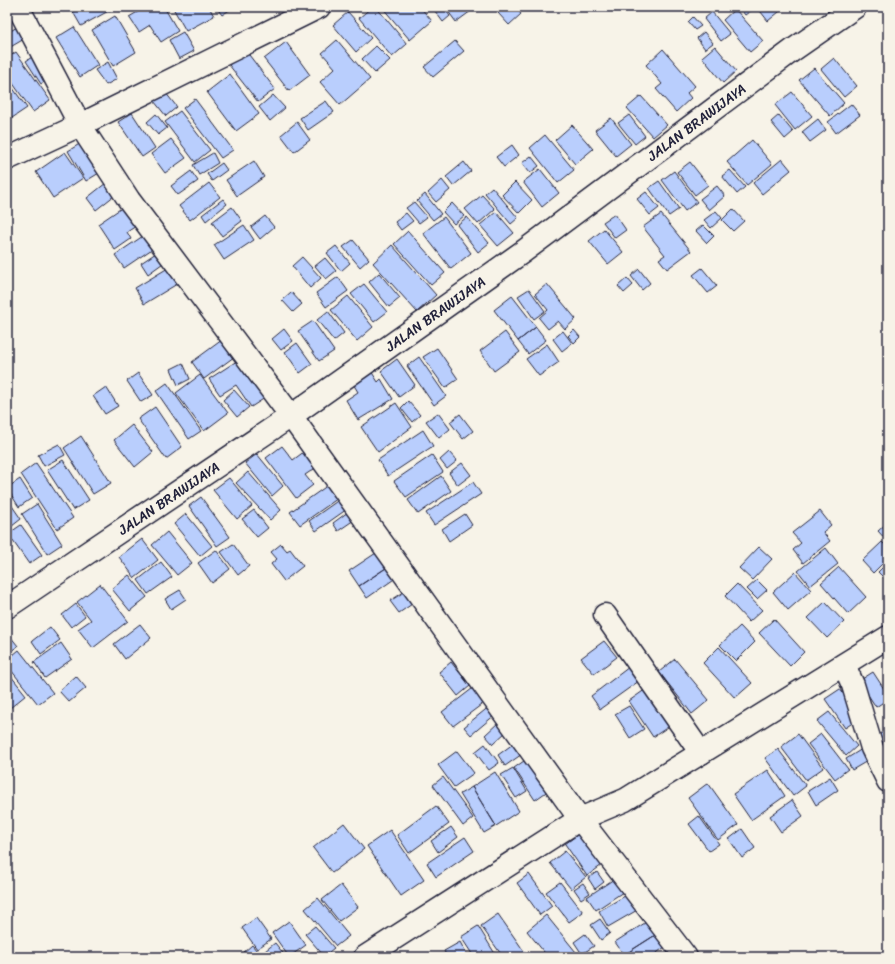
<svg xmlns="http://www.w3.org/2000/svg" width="895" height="964" viewBox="0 0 895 964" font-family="Sriracha,sans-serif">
  <rect width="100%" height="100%" fill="#f7f3e8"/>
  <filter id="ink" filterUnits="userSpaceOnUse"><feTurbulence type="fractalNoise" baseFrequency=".025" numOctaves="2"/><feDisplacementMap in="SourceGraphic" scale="8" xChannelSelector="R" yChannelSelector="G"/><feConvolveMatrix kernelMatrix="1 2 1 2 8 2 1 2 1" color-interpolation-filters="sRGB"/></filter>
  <g filter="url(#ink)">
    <path fill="#b9cefd" stroke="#22223b" d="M60,7H71L63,12Z
      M82,7H114V8L81,26L73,12Z
      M146,7H164L178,31L161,42L150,25L139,32L129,17Z
      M175,7H209L214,16L186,31L173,8Z
      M216,7H234L222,15Z
      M372,7H376L407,44L392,57L359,18Z
      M382,7H420L432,21L410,40Z
      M432,7H443L450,16L443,22Z
      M445,7H468L471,11L456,22Z
      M504,7H515L521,14L509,25L498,13Z
      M739,7H756L745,15Z
      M757,7H785L768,21Z
      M735,9L763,41L750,52L723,20Z
      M348,12L371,38L356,52L333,25Z
      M712,12L730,34L721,41L704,19Z
      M115,16L136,52L113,66L92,30Z
      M693,17L701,26L695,30L688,22Z
      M24,23L31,35L7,49V33Z
      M74,27L98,65L80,77L56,38Z
      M183,32L194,51L179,59L169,40Z
      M704,32L713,43L705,49L697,38Z
      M337,40L370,79L340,105L320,82L335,68L322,53Z
      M455,41L464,51L433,77L424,67Z
      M286,42L310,75L289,91L264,59Z
      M376,46L390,60L375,73L362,59Z
      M715,46L736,71L723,83L702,57Z
      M663,49L695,86L687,93L691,98L676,112L656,89L662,84L646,65Z
      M246,51L275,89L258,102L229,65Z
      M16,52L50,100L33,112L7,75V58Z
      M35,55L50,78L41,84L26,61Z
      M834,58L857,86L844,97L821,69Z
      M108,62L117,79L106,85L95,70Z
      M814,68L844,103L830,116L799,80Z
      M230,74L259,114L236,131L207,92Z
      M7,80L27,108L12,118L7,110Z
      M165,92L177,107L166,116L154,101Z
      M792,92L812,116L795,130L775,105Z
      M273,95L285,108L270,121L259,107Z
      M641,96L667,125L653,137L627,108Z
      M195,99L233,150L221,158L183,108Z
      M326,101L334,112L308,130L300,118Z
      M851,104L860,115L836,133L828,122Z
      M180,111L210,150L195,162L165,122Z
      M132,113L155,148L142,157L118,122Z
      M156,114L167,128L158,135L147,122Z
      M629,115L645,136L635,144L618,123Z
      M779,115L793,132L785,139L771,122Z
      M611,118L631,144L616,156L595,130Z
      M818,119L826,130L810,142L802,132Z
      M297,122L310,140L294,152L281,135Z
      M572,125L593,149L575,164L555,140Z
      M545,135L574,170L558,183L530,148Z
      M171,139L186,158L165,173L151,154Z
      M86,140L104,170L86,181L68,151Z
      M752,140L772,164L747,185L727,162Z
      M512,145L519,155L504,167L496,157Z
      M65,152L83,178L53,198L36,172Z
      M213,153L218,163L199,175L193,165Z
      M531,156L539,166L530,173L522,163Z
      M782,159L791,170L762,194L753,183Z
      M254,161L264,177L237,196L226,180Z
      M464,162L471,171L453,186L446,177Z
      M690,162L708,185L695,195L677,172Z
      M222,163L227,170L212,181L207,174Z
      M540,169L559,193L542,207L523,182Z
      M730,170L745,187L737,194L722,176Z
      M191,171L198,181L178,195L171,186Z
      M674,171L697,202L685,211L662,180Z
      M442,180L450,190L436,202L428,193Z
      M659,181L679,209L669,216L649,188Z
      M515,182L532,200L519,213L502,195Z
      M106,183L115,195L96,210L87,198Z
      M209,183L220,197L190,220L179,206Z
      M717,186L725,196L709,210L700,199Z
      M492,187L518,218L511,224L485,193Z
      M646,192L659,208L650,215L637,199Z
      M425,194L441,214L433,220L417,201Z
      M482,195L495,209L478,224L465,209Z
      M223,199L227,204L206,221L202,215Z
      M414,202L427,217L419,223L406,208Z
      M452,203L464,216L454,224L443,212Z
      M126,205L139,224L127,232L131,239L115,250L98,224Z
      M232,207L242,221L222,236L212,222Z
      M733,209L744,221L733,231L722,220Z
      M716,211L722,218L711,228L704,220Z
      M496,212L514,233L498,246L480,225Z
      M406,213L413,221L401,230L395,222Z
      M615,214L626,230L615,238L603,222Z
      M661,214L691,251L667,269L659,259L665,255L643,227Z
      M265,216L274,227L260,239L251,227Z
      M444,217L471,253L451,269L423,233Z
      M467,217L489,243L478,252L457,225Z
      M244,225L254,240L224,260L214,245Z
      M703,225L714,236L707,243L696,231Z
      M604,229L623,252L608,264L589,241Z
      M408,231L445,273L431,285L394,244Z
      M146,234L155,247L124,268L115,255Z
      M353,240L369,259L360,267L343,247Z
      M392,245L436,295L417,312L373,263Z
      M336,246L350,263L341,271L327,253Z
      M159,251L166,261L148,274L141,263Z
      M302,257L321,278L310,288L292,266Z
      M325,258L336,271L326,279L315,266Z
      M173,265L182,281L144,304L135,288Z
      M702,268L717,286L708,293L693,275Z
      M639,269L650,283L642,290L631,276Z
      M379,273L400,298L389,307L369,282Z
      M338,277L348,291L326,307L316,293Z
      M627,278L633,285L624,293L618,286Z
      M364,284L387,312L374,322L351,294Z
      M547,284L576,319L565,329L558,321L548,329L539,318L548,310L535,294Z
      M529,289L545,311L534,319L518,296Z
      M291,292L302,304L293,312L282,300Z
      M348,296L373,327L357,341L331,310Z
      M512,296L536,327L518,341L494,310Z
      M328,311L344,333L334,341L317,320Z
      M313,321L334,351L319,361L298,331Z
      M536,327L546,340L528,354L518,341Z
      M284,329L293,341L281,350L272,339Z
      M574,330L580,337L574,343L568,336Z
      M563,331L572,343L562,351L553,339Z
      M505,332L520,352L494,371L480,351Z
      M226,337L238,354L204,379L192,362Z
      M297,343L312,364L300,373L285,352Z
      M547,344L559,362L539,376L526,359Z
      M437,348L458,379L445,388L423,357Z
      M243,357L268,396L251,407L236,385L220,395L209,379Z
      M419,357L446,396L434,405L407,366Z
      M397,359L415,385L399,397L381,371Z
      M183,363L190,379L178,385L171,369Z
      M371,371L378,382L381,379L393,399L358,420L346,400L358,392L352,382Z
      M138,373L153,395L141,402L127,381Z
      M200,375L228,413L204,431L176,393Z
      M167,383L201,431L189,439L156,391Z
      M106,387L118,406L105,414L93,396Z
      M234,390L249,407L237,417L223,400Z
      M408,401L420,415L412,422L401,408Z
      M396,403L412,427L378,452L361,427Z
      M155,407L182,447L166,459L138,419Z
      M438,413L450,429L439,438L426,421Z
      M460,414L473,431L463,439L450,422Z
      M132,425L153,452L135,467L114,440Z
      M423,430L433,446L388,476L378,460Z
      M81,436L111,483L93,494L64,448Z
      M59,444L65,455L44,466L38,455Z
      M282,446L293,460L305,451L317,467L305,475L313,485L296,498L266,458Z
      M449,452L457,461L447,469L440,460Z
      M257,454L283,486L272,496L245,463Z
      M432,455L443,472L406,497L394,481Z
      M63,460L89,500L73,510L47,470Z
      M36,463L73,518L57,529L21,474Z
      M462,463L471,475L458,485L449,473Z
      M248,472L281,510L270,520L236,483Z
      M441,476L451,491L418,514L408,500Z
      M229,478L252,506L237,519L213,490Z
      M20,479L32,498L19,507L7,488Z
      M473,482L481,494L434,525L426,513Z
      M331,483L341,496L300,525L290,512Z
      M201,497L230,537L217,546L189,506Z
      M343,497L350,507L316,531L309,521Z
      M10,503L21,519L7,530V505Z
      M37,504L62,544L47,554L22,514Z
      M254,510L268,528L257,537L242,519Z
      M820,511L831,525L823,532L830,541L803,563L793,550L801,543L792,533Z
      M348,512L354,520L338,531L333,523Z
      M186,514L212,546L200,556L174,524Z
      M465,514L472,525L449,541L442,529Z
      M888,522V539L887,541L878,531Z
      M21,525L42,555L29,564L8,534Z
      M167,532L192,563L177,575L152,545Z
      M142,539L158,560L135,578L119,557Z
      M882,542L888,548V558L873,573L862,561Z
      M233,544L249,566L238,575L221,552Z
      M281,544L287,551L290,549L303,566L284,581L271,564L277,559L271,552Z
      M759,547L772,559L752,580L739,568Z
      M826,548L838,564L810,586L798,571Z
      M382,549L392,564L359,586L349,571Z
      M216,550L230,569L212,583L198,563Z
      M161,562L172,577L148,594L138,580Z
      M888,562V582L878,572Z
      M392,564L400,575L367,598L359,586Z
      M839,567L866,597L848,614L821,583Z
      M795,572L811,590L788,610L773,592Z
      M129,575L147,597L130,611L112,589Z
      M757,580L767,590L757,599L747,589Z
      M100,584L128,621L93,648L78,629L91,620L77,602Z
      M737,584L762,610L749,622L725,596Z
      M180,590L186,599L171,609L165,599Z
      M407,590L415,602L399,613L390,601Z
      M825,602L844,622L827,638L808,618Z
      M76,604L85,616L71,627L62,615Z
      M774,619L804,652L790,666L759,633Z
      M140,624L151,638L125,659L114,644Z
      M740,626L755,642L736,661L720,645Z
      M50,627L60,640L41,654L32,641Z
      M10,636L18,646L7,654V638Z
      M604,641L617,657L594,674L581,658Z
      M61,643L72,659L45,678L34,662Z
      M719,647L752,683L735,698L703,663Z
      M19,650L53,693L38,704L7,665V660Z
      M675,659L709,700L692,714L659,672Z
      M451,662L470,686L458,696L439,672Z
      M629,667L639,681L600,709L591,696Z
      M7,671L26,695L10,708L7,704Z
      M873,672L888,695V699L876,707L859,681Z
      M76,676L86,688L69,702L59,691Z
      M477,685L489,699L453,726L442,712Z
      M646,689L671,725L653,737L629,701Z
      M840,689L860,718L845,728L825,699Z
      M490,706L496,714L471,735L464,727Z
      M629,706L644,729L630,738L615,714Z
      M829,712L857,746L846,756L817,721Z
      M499,722L507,731L493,744L485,735Z
      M888,729V752L883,755L872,739Z
      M798,734L823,768L806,780L781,747Z
      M821,734L848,769L835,779L808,744Z
      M517,741L525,752L505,766L498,755Z
      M485,744L499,763L489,770L475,752Z
      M778,749L806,786L793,796L765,758Z
      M862,749L869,760L852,770L846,759Z
      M457,751L474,773L454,787L438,765Z
      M531,756L552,788L535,800L514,768Z
      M513,768L527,791L516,798L501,775Z
      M768,770L785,796L751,820L733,794Z
      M495,772L519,811L496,826L472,787Z
      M443,777L473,818L463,826L433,785Z
      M830,777L838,790L816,805L808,791Z
      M708,783L738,825L718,840L688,798Z
      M472,787L496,826L484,833L460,794Z
      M792,800L803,816L781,832L770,816Z
      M436,806L449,824L409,853L397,835Z
      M699,816L719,844L709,851L689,824Z
      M344,823L364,849L332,873L313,848Z
      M451,827L458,837L438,852L431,841Z
      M742,829L755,848L742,858L729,839Z
      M390,830L424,880L401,896L367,846Z
      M580,833L602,865L587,876L565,844Z
      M465,837L474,851L436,877L427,863Z
      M565,851L586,877L571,889L550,863Z
      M597,872L604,882L595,889L588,878Z
      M529,874L552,906L540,915L517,883Z
      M617,877L626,890L596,910L587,897Z
      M560,882L583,912L569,922L546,892Z
      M583,883L590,893L581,899L574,889Z
      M341,885L358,907L339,921L322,900Z
      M630,893L639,909L608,927L599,911Z
      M318,898L349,936L336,946L305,909Z
      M498,914L528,957H503L481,926Z
      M546,915L580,957H548L527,931Z
      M256,918L271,939L257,949L242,928Z
      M600,919L610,933L601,940L591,925Z
      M289,921L306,945L289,957L272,933Z
      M648,921L657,934L624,955L615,942Z
      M315,926L334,948L324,956L305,934Z
      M478,926L497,957H474L461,937Z
      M585,934L594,946L582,954L574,942Z
      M657,934L665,947L651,957H625L624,955Z
      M460,942L468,957H447L444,951Z
      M275,943L286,957H270L265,951Z
      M252,945L262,957H246L243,953Z"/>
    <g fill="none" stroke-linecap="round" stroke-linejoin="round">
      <g stroke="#22223b" stroke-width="25">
        <g id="minor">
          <path d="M18,7L80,125L129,200L291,416L580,819L686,957"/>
          <path d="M7,159L80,125L319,7"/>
          <path id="s1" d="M7,607L291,416L524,251L793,50L855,7"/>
          <path d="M605,615L701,753"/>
          <path d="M844,665L853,685L872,748L888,781"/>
          <path d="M365,957L580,819L625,800L888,637"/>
        </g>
      </g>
      <use href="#minor" stroke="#f7f3e8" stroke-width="22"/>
    </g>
  </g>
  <g text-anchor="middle" stroke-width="3" stroke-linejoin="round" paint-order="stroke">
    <g font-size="14" fill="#22223b" stroke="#f7f3e8">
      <text dy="5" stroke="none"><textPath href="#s1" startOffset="843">JALAN BRAWIJAYA</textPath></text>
      <text dy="5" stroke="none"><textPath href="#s1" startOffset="519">JALAN BRAWIJAYA</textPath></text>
      <text dy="5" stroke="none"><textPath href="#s1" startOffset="195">JALAN BRAWIJAYA</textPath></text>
    </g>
  </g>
  <rect width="895" height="964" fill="none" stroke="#f7f3e8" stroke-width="24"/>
  <rect x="12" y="12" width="871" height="940" fill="none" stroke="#22223b" stroke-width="1.5" filter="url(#ink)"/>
</svg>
